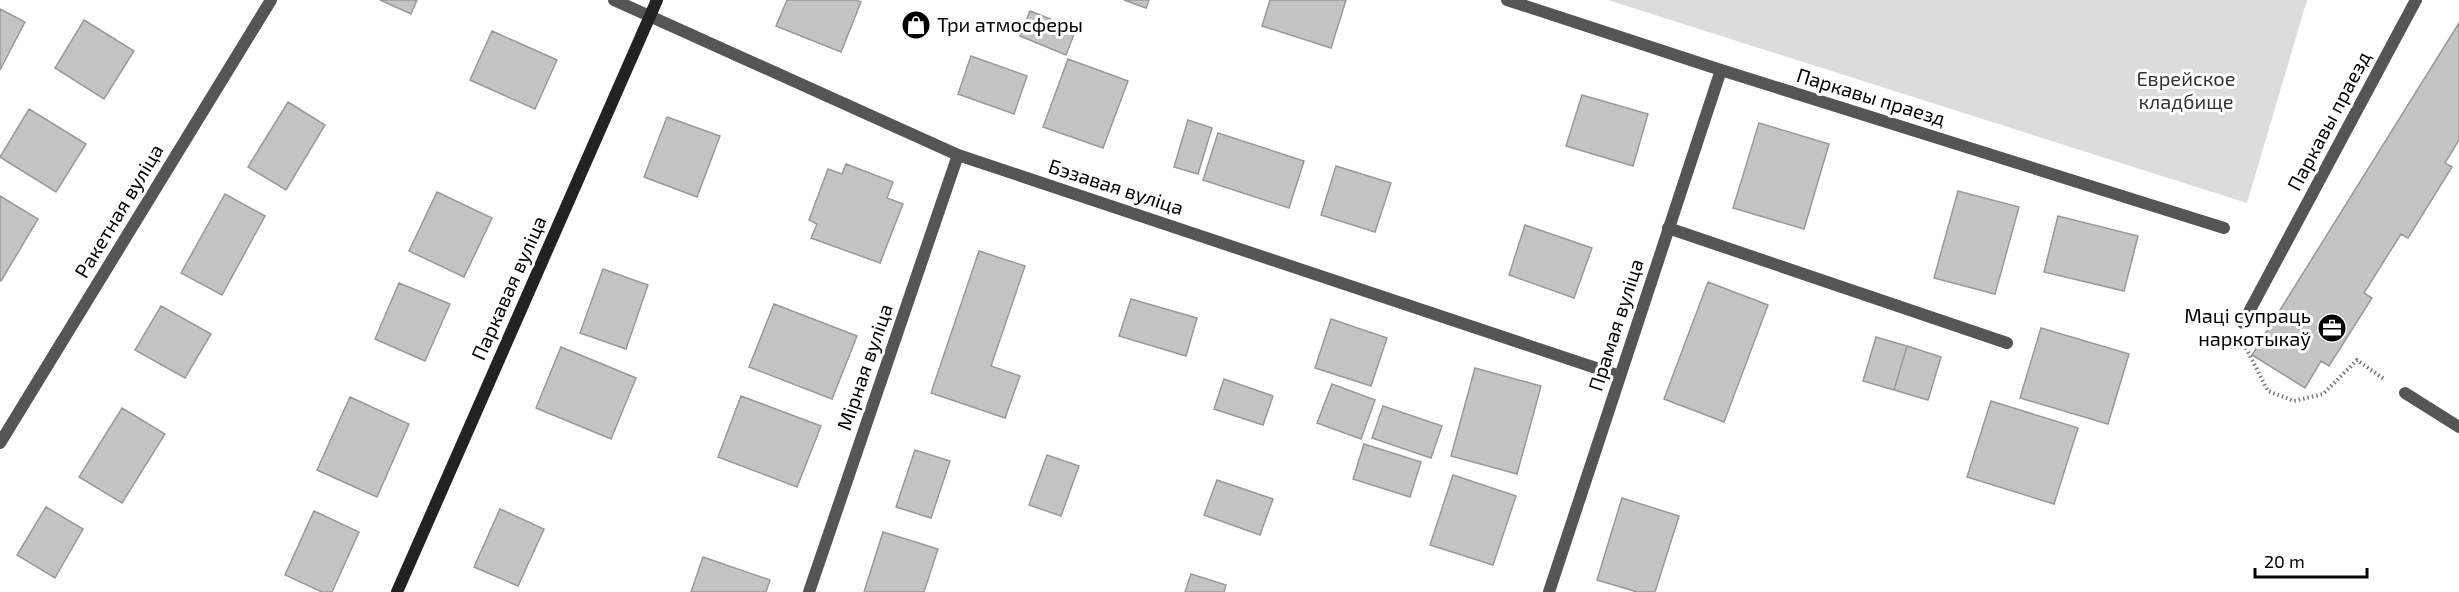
<svg xmlns="http://www.w3.org/2000/svg" width="2459" height="592" viewBox="0 0 2459 592" font-family="'Exo 2',sans-serif">
  <rect width="100%" height="100%" fill="#fff"/>
  <path fill="#dcdcdc" d="M1608,0H2307L2247,203Z"/>
  <path fill="#c4c4c4" stroke="#999" stroke-width="1.5" d="M380,0H417L411,14Z
    M787,0H856L861,2L841,52L776,26Z
    M1124,0H1149L1146,8Z
    M1270,0H1346L1331,48L1262,26Z
    M0,9L25,22L0,70Z
    M1030,11L1076,29L1066,55L1020,36Z
    M84,20L134,51L104,99L55,68Z
    M2459,23V140L2445,163L2452,167L2408,238L2401,234L2364,293L2372,298L2329,366L2321,361L2305,388L2252,355Z
    M492,31L557,60L535,109L470,80Z
    M971,56L1027,76L1014,114L958,94Z
    M1068,59L1128,81L1103,148L1043,127Z
    M1582,95L1648,114L1633,166L1566,146Z
    M288,102L325,125L286,190L248,167Z
    M29,109L86,144L56,192L0,157Z
    M667,117L720,136L697,197L644,177Z
    M1188,120L1212,128L1198,174L1174,167Z
    M1759,123L1829,144L1804,229L1733,208Z
    M1218,133L1304,161L1289,208L1203,180Z
    M846,164L893,182L887,198L903,204L880,263L811,238L817,224L809,220L828,169L842,174Z
    M1336,166L1391,183L1375,232L1321,215Z
    M1958,191L2019,207L1995,294L1934,278Z
    M437,192L492,218L464,277L409,251Z
    M225,194L265,216L222,295L181,273Z
    M0,196L38,219L1,281L0,280Z
    M2058,216L2138,236L2124,291L2044,272Z
    M1525,225L1592,248L1574,298L1509,275Z
    M979,251L1025,266L991,366L1020,376L1005,418L931,393Z
    M603,269L648,285L626,349L580,333Z
    M1708,282L1768,305L1724,422L1664,399Z
    M399,283L450,304L425,361L375,339Z
    M1131,299L1197,318L1186,356L1119,336Z
    M774,304L857,336L832,399L749,367Z
    M161,306L211,334L185,378L135,350Z
    M1331,319L1387,338L1371,386L1315,368Z
    M2041,328L2129,354L2108,424L2020,398Z
    M1876,337L1907,346L1894,390L1863,381Z
    M1907,346L1941,357L1928,400L1894,390Z
    M561,347L636,378L611,439L536,408Z
    M1475,368L1541,386L1517,474L1451,456Z
    M1224,379L1273,396L1263,425L1214,409Z
    M1332,384L1375,400L1361,439L1317,423Z
    M741,396L821,426L797,487L718,457Z
    M350,397L409,424L377,497L317,470Z
    M1991,401L2078,428L2054,504L1967,477Z
    M1383,406L1442,426L1431,458L1372,438Z
    M122,408L165,434L122,503L79,477Z
    M1364,444L1421,462L1410,497L1353,479Z
    M915,450L950,461L931,518L896,507Z
    M1047,455L1079,466L1061,516L1029,505Z
    M1453,475L1516,496L1493,565L1430,545Z
    M1217,480L1273,499L1260,535L1204,515Z
    M1622,498L1679,516L1655,592H1637L1597,580Z
    M46,507L83,529L55,578L17,555Z
    M500,509L544,529L518,586L474,567Z
    M314,511L359,532L332,592H322L285,575Z
    M883,532L938,549L924,592H864Z
    M703,557L770,580L766,592H691Z
    M1191,574L1226,585L1224,592H1185Z"/>
  <g fill="none" stroke-linecap="round" stroke-linejoin="round">
    <path stroke="#777" stroke-width="4" stroke-dasharray="1.5 3" stroke-linecap="butt" d="M2246,348L2268,391L2294,401L2323,394L2357,360L2384,379"/>
    <path stroke="#555" stroke-width="12" d="M1668,228L2007,343
      M2405,393L2459,427"/>
    <path stroke="#555" stroke-width="12" d="M614,0L958,155L1620,376
      M1507,0L1721,70L2224,228
      M2243,323L2416,0
      M0,443L271,0
      M809,592L958,155
      M1549,592L1721,70"/>
    <path stroke="#222" stroke-width="12" d="M397,592L657,0"/>
  </g>
  <defs>
    <g id="shop-disc" transform="scale(1.5)"><circle r="9.5" fill="#000" stroke="#fff"/><path d="M-5-2.5h2.3a2.7 3.5 0 0 1 5.4 0H5L5.5 6h-11ZM-1.5-2.5h3a1.5 2.3 0 0 0-3 0Z" fill="#fff"/></g>
    <g id="office-disc" transform="scale(1.5)"><circle r="9.5" fill="#000" stroke="#fff"/><path d="M-6-3h4V-5.5h4V-3h4V5H-6ZM-1-4.5V-3h2v-1.5ZM-6 0V1H6V0Z" fill="#fff"/></g>
  </defs>
  <g fill-rule="evenodd">
    <use href="#shop-disc" x="916" y="25"/>
    <use href="#office-disc" x="2332" y="328"/>
  </g>
  <g text-anchor="middle" stroke-width="6" stroke-linejoin="round" paint-order="stroke">
    <g font-size="20" fill="#000" stroke="#fff" text-anchor="start">
      <text x="937" y="32">Три атмосферы</text>
      <text x="2311" y="323" text-anchor="end">Маці супраць<tspan x="2311" dy="23">наркотыкаў</tspan></text>
    </g>
    <g font-size="20" fill="#333" stroke="#fff">
      <text x="2186" y="86">Еврейское<tspan x="2186" dy="23">кладбище</tspan></text>
    </g>
    <g font-size="20" fill="#000" stroke="#fff">
      <text transform="translate(1871 97) rotate(17)" y="7">Паркавы праезд</text>
      <text transform="translate(2329 121) rotate(-62)" y="7">Паркавы праезд</text>
      <text transform="translate(1116 187) rotate(18)" y="7">Бэзавая вуліца</text>
      <text transform="translate(119 211) rotate(-59)" y="7">Ракетная вуліца</text>
      <text transform="translate(509 288) rotate(-66)" y="7">Паркавая вуліца</text>
      <text transform="translate(1616 325) rotate(-72)" y="7">Прамая вуліца</text>
      <text transform="translate(865 367) rotate(-71)" y="7">Мірная вуліца</text>
    </g>
  </g>
  <path d="M2255 568v9h112v-9" fill="none" stroke="#000000" stroke-width="3"/>
  <text x="2264" y="568" font-size="18" fill="#000000" stroke="#ffffff" stroke-width="4.5" paint-order="stroke">20 m</text>
</svg>
